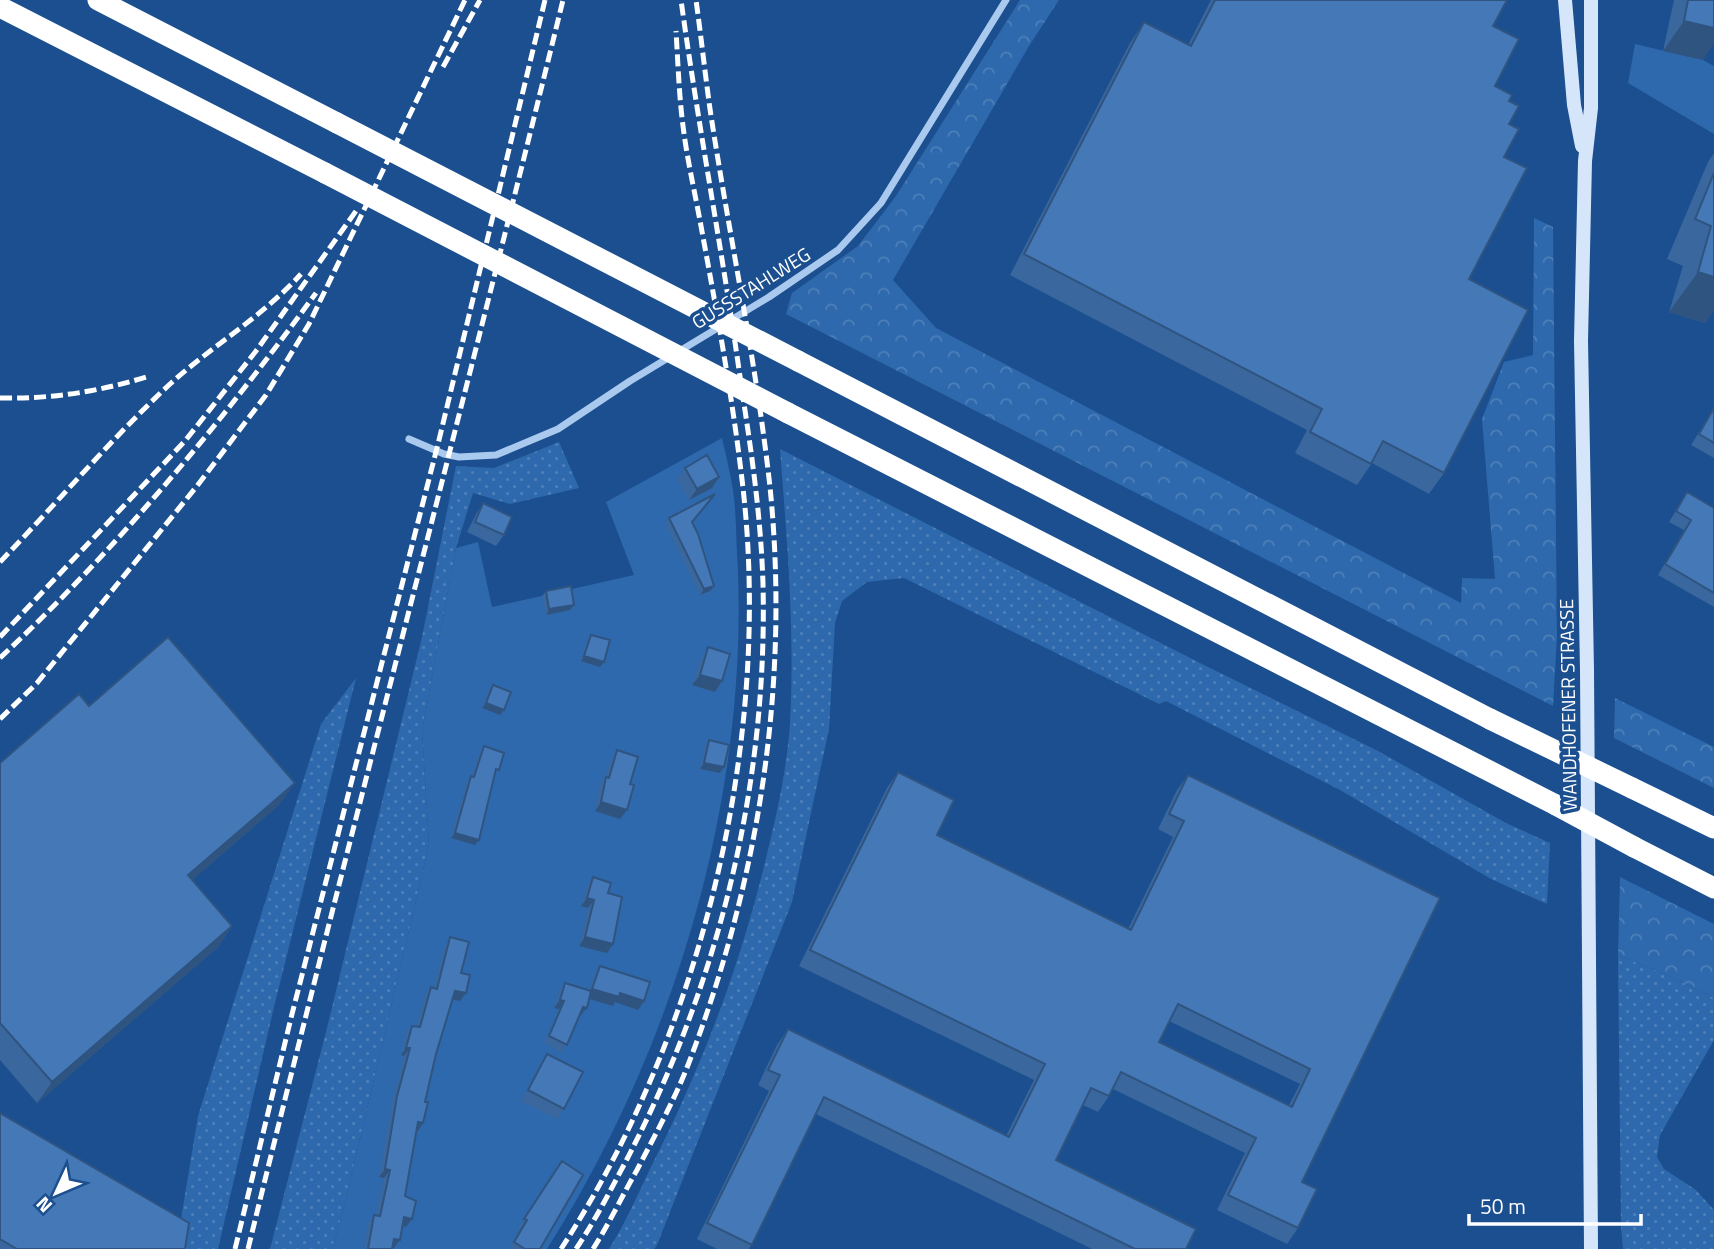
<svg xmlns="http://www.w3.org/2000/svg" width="1714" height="1249" viewBox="0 0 1714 1249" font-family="'Titillium Web',sans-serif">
  <defs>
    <pattern id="grass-dots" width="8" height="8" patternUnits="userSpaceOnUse" patternTransform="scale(1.75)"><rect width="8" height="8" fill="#2e69ad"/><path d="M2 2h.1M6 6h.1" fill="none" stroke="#4d80b9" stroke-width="1.8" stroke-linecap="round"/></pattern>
    <pattern id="forest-crowns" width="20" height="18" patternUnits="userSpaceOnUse" patternTransform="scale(1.75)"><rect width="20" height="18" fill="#2e69ad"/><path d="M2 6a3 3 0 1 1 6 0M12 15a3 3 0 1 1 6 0" fill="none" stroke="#4d80b9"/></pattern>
  </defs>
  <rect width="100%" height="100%" fill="#1b4f8f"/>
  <path fill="url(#grass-dots)" d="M559,442L579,488L510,504L473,493L456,548L422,731L429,845L344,1207L332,1249H270L327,1028L422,637L456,466L494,468Z
    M780,449L1204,665L1378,751L1506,823L1550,843L1547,904L1491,879L1340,790L1166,701L1159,704L904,578L867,582L842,601L835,623L829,729L792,902L657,1245L654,1249H609C625,1224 637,1196 650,1169C701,1069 740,967 766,858C777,814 787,768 790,723C795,631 787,540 780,449Z
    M356,678L273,1011L218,1249H176L198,1116L321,724Z
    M1618,955L1667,975L1714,998V1040L1660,1135L1657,1157L1664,1169L1696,1190L1714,1210V1249H1623L1621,1227Z"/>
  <path fill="url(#forest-crowns)" d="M1020,0H1059L1029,46L893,280L936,328L1461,603L1462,578L1495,579L1482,419L1504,362L1533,355L1534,218L1553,227L1557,636L1553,706L786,314L792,293L858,246L896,196Z
    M1615,698L1714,747V788L1614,738Z
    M1620,877L1714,924V998L1667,975L1618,955Z"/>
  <path fill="#2e69ad" d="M1635,44L1703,60L1714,66V134L1628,83Z
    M722,438C726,455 730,472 733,490C736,510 736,532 737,553C751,793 675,1047 547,1249H332L344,1207L429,845L422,731L456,548L478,542L492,607L634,575L606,502Z"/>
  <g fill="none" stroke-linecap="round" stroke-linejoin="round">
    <path stroke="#a9c9ee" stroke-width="7" d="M409,439L444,454L459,457L496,455L558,429L630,381L769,297L838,250L881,203L1006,0"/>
    <path stroke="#d6e6fa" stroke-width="14" d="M1565,0L1574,105L1582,146
      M1591,0V108L1585,161L1581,341L1587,670L1591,1249"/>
    <path stroke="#fff" stroke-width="21" d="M98,0L337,123
      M0,7L325,173
      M798,361L1490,719
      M788,413L1556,805
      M1632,788L1714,828
      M1634,847L1714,888"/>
    <path stroke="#fff" stroke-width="5" stroke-dasharray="12 5" stroke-linecap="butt" d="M443,67L480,0
      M0,398C50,399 98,392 146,377
      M0,562C57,503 110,440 170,384C212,346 262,317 301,274
      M0,637L185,441L256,351L356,211
      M0,658C118,548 221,423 316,293
      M0,719L37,683L197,486L266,395L309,324L465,0
      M235,1249L291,1018L439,440L545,0
      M248,1249C350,832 461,417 563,0
      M561,1249C701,1034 772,744 743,488C733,400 717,313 701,226C695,193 687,159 683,126C679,95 678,63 676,31
      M576,1249C592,1225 605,1201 618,1176C716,995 768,790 763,584C761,519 752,455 742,391C724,260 699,131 681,0
      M593,1249C609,1224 622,1196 637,1170C655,1135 674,1101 688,1065C759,881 790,684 770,487C756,360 729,235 710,109C705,73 701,36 696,0"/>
    <path stroke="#fff" stroke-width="21" d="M337,123L798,361
      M325,173L788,413
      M1490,719L1632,788
      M1556,805L1634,847"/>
  </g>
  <path fill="#3a679d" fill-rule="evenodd" d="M1211,0H1507L1493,26L1495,86L1509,101V124L1504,157L1469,279L1444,473L1429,494L1372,463L1357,485L1295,453L1307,430L1010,275L1130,43L1144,22L1188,45Z
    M1674,0H1714L1703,60L1663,51Z
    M1714,153V310L1705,323L1669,312L1683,266L1667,259L1708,162Z
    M1714,408V458L1691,445Z
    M685,468L719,477L712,488L689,500L677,478Z
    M1687,492L1714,508V607L1658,575L1684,530L1669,522Z
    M715,494L692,523L714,586L710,591L700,595L665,523L669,518Z
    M483,503L504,535L496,546L467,532L476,514Z
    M546,591L574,605L570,610L546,615L542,596Z
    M591,635L600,667L581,661L587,640Z
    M708,647L715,692L692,685L701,658Z
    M493,685L504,710L500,715L482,708L489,690Z
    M89,706L280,804L192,880L232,926L218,947L37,1103L0,1060V763Z
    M709,740L724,767L720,773L700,769L705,745Z
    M484,746L495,775L479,840L475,845L451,838L467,781L471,776H472L480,752Z
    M617,750L630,784L627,810L620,819L595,811L599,786L605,777L611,759Z
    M898,772L937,835L1128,929L1173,837L1158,829L1177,790L1188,775L1440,898L1302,1182L1298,1228L1287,1244L1217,1210L1245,1153L1113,1089L1109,1096L1098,1112L1083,1105L1056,1160L1186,1249H1092L816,1114L749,1249H717L697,1239L769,1091L758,1085L777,1045L788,1029L1006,1136L1034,1080L799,966L887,788ZM1169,1021L1300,1084L1289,1105L1159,1042Z
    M593,877L608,893L607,953L579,946L588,908L581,906L587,886Z
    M450,937L461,973L466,993L460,1001L453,999L436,1054L425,1102L423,1123L418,1131H417L405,1196L406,1227L403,1226L394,1248H392V1249H364L368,1223L374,1215H376L384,1178L379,1177L392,1103L404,1056L401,1055L406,1033L412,1026L416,1027L425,995L431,987L434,988L445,945Z
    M600,966L644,1001L638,1010L615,1002L613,1006L589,999L587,1008L581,1015H580L567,1045L562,1053L544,1043L559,1009L554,1008L559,991L565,983L589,990L594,975Z
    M547,1054L564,1109L557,1119L521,1101L540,1064Z
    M0,1113L185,1249H0Z
    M562,1161L540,1249H509L520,1229L518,1228Z"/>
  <path fill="#305480" d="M1684,21L1714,28V44L1703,60L1663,51Z
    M1698,272L1714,277V310L1705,323L1669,312Z
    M719,477L712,488L689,500L697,489Z
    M714,586L710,591L700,595L704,589Z
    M574,605L570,610L546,615L549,609Z
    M584,656L604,662L600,667L581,661Z
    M700,675L722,681L715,692L692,685Z
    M486,703L504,710L500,715L482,708Z
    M704,763L724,767L720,773L700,769Z
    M295,783L280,804L174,896L188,875Z
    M601,802L627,810L620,819L595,811Z
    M455,833L479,840L475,845L451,838Z
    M587,898L594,900L588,908L581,906Z
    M232,926L218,947L37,1103L52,1082Z
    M585,937L613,944L607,953L579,946Z
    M592,989L620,993L644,1001L638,1010L615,1002L613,1006L586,998Z
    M455,991L466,993L460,1001L450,999Z
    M560,1000L564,1001L559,1009L554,1008Z
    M583,1007L587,1008L581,1015L578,1014Z
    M406,1048H410L404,1056L401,1055Z
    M418,1122L423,1123L418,1131L413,1130Z
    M385,1169L390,1170L384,1178L379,1177Z
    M404,1217L412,1219L406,1227L399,1225Z
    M394,1239L400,1240L394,1248L389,1247Z"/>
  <path fill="#4478b7" stroke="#305480" stroke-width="2" fill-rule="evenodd" d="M1215,0H1507L1493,26L1519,39L1495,86L1512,95L1509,101L1519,106L1509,124L1519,129L1504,157L1527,168L1469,279L1528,310L1444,473L1383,441L1371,464L1310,432L1322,409L1024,254L1144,22L1191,46Z
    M1688,0H1714V28L1684,21Z
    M1714,173V277L1698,272L1711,226L1695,219Z
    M1714,408V443L1699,434Z
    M707,455L719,477L697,489L685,468Z
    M1687,492L1714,508V593L1665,564L1691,520L1676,511Z
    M715,494L692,522L698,534L714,586L704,589L669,518Z
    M483,503L512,517L504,535L475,522Z
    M571,586L574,605L549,609L546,591Z
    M591,635L610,640L604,662L584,656Z
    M168,637L295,783L188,875L232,926L52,1082L0,1023V763L79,694L89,706Z
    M708,647L730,654L722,681L700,675Z
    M493,685L511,692L504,710L486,703Z
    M709,740L729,745L724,767L704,763Z
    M484,746L504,753L499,770L496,769L479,840L455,833L471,776L474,777Z
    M617,750L638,757L630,784L634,785L627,810L601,802L606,777L609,778Z
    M898,772L954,800L937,835L1131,930L1184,821L1169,814L1188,775L1440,898L1302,1182L1317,1189L1298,1228L1228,1195L1256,1138L1121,1072L1109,1096L1091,1088L1056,1160L1196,1229L1186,1249H1135L824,1097L752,1245L707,1223L780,1075L768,1070L788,1029L1009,1137L1045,1064L810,950ZM1178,1004L1310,1069L1292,1107L1159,1042Z
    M593,877L611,883L608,893L622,897L613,944L585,937L594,900L587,898Z
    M450,937L469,942L461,973L470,975L466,993L455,991L436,1054L425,1102H428L423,1123L418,1122L405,1196L416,1201L412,1219L404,1217L400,1240L394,1239L392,1249H368L374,1215L380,1216L390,1170L385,1169L397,1096L410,1048H406L412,1026L420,1027L431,987L437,989Z
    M600,966L650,982L644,1001L620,993L619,997L592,989Z
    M565,983L591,991L587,1008L583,1007L567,1045L549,1036L564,1001L560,1000Z
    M547,1054L583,1072L564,1109L528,1090Z
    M0,1113L189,1223L185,1249H17L0,1239Z
    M562,1161L583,1175L540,1249H525L514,1242L527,1220L524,1219Z"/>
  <g text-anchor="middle" stroke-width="7" stroke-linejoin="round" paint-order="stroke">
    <g font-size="19" fill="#fff" stroke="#1b4f8f">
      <text transform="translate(751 288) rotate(-32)" y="7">GUSSSTAHLWEG</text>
      <text transform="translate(1568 705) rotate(-91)" y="7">WANDHOFENER STRASSE</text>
    </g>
  </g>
  <g transform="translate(56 1193) rotate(226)" stroke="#1b4f8f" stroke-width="5" paint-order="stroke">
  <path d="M0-5L12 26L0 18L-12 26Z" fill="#ffffff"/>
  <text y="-10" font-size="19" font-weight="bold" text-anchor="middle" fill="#ffffff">N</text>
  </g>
  <path d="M1469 1214v10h172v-10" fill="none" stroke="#ffffff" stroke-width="3.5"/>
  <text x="1480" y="1214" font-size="21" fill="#ffffff" stroke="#1b4f8f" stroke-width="5" paint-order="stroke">50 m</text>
</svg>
